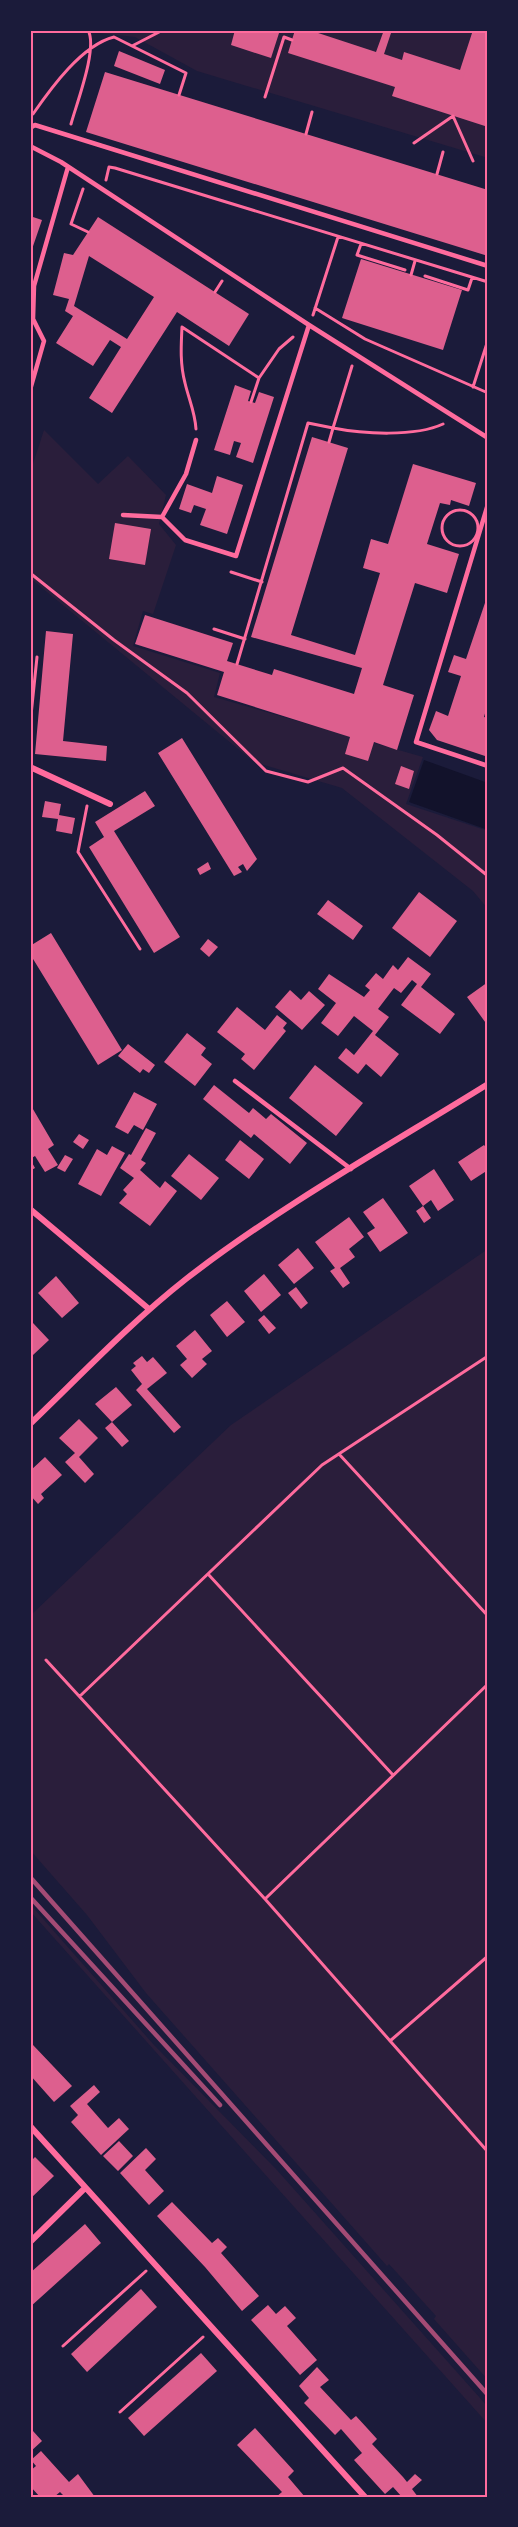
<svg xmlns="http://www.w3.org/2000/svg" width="518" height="2527" viewBox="0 0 518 2527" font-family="'IBM Plex Sans',sans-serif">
  <rect width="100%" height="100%" fill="#1b1b3a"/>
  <path fill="#2a1e3b" d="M97,30H488V158L197,71L135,37L98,33Z
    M44,430L98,484L128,456L166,495L159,524L176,545L153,614L143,611L133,646L220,673L214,697L423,757L406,804L488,831V909L473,891L342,788L254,762L30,578V473Z
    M488,1249V2380L434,2319L436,2316L389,2264L387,2266L146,1993L87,1915L30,1850V1616L231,1425Z
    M30,1904L154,2045L276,2169L488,2407V2424L30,1911Z"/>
  <path fill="#12122b" d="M424,760L488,783V830L409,802Z"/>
  <path fill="#dd5f8e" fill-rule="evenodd" d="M235,30H280L271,58L231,45Z
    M295,30H309L376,52L384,30H392L384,54L402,60L404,52L460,70L473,30H488V127L392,96L395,87L288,53Z
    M119,51L165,70L160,84L114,66Z
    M105,72L488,190V256L86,132Z
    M30,216L42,220L30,255Z
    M98,217L249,314L229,346L177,312L112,413L89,398L121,347L110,340L93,366L56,343L73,316L65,311L69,299L53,295L64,253L73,255ZM89,256L154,297L127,339L74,306Z
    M361,259L462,290L443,350L342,318Z
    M235,385L251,391L248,401L255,403L259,392L274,397L253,463L236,457L241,443L234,441L230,455L214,450Z
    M312,437L348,448L291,635L355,655L380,573L363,568L371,539L388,544L413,464L476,483L469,506L451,500L450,505L440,503L427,544L459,554L447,593L415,583L383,685L414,695L397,750L374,742L368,761L345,754L350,737L217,695L224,672L135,644L145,615L233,643L227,661L272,675L274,669L354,694L362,668L251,637Z
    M217,476L243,485L227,534L200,525L206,509L194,505L191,513L179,509L187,484L212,493Z
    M115,523L151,529L145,565L109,559Z
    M488,594V703L484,717L488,718V757L437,740L429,730L436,711L448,716L461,676L448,672L454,655L466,659Z
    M46,631L73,634L63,741L107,746L106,761L35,754Z
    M182,738L257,859L247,871L243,864L238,867L242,872L234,876L158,753Z
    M401,766L414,771L409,789L395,784Z
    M145,791L155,806L114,831L180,937L154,953L89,847L104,837L95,822Z
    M45,801L61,804L59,815L75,818L72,834L56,831L58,819L42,817Z
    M208,862L211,869L200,875L197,869Z
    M419,892L457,921L430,957L392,928Z
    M328,900L363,926L353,940L317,914Z
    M51,933L122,1050L98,1065L30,954V946Z
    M208,939L218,947L209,957L200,949Z
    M408,957L431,974L421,987L455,1014L440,1034L401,1005L417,984L412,980L401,993L394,988L378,1009L389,1017L375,1035L399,1054L381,1077L366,1064L358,1074L338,1058L346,1048L354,1055L373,1031L354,1016L338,1036L321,1023L336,1003L318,989L329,974L364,997L370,990L365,986L376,973L383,979L393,965L398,970Z
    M488,982V1026L467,997Z
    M290,990L301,1000L309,991L325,1005L302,1030L275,1007Z
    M237,1007L265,1030L277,1015L287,1023L283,1028L286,1031L254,1070L241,1059L245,1054L217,1032Z
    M187,1033L206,1048L201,1055L212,1064L195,1086L164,1062Z
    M128,1044L155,1065L149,1073L143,1069L140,1073L118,1056Z
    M315,1065L363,1103L336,1136L289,1098Z
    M214,1085L249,1113L253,1108L266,1119L271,1114L307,1143L290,1164L254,1134L251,1138L203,1099Z
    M134,1092L157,1104L143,1130L134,1125L128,1134L115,1127Z
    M30,1104L54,1145L48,1149L58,1165L45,1172L35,1156L30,1159L35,1168L30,1171Z
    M146,1128L156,1133L141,1160L146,1163L140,1170L160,1188L165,1181L177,1191L150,1226L119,1203L127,1194L123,1190L134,1178L120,1168L129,1154L131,1155Z
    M79,1134L89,1140L83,1149L73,1142Z
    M240,1140L264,1159L249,1179L225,1160Z
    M484,1145L488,1150V1170L471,1181L458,1162Z
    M112,1146L125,1153L101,1196L78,1184L97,1149L107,1155Z
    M189,1154L219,1178L201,1200L171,1176Z
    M65,1155L73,1159L65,1172L57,1168Z
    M434,1169L454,1200L438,1211L431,1200L423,1206L409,1186Z
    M383,1198L408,1233L380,1252L367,1233L375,1228L363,1212Z
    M423,1206L431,1218L424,1223L416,1211Z
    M349,1217L364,1237L349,1249L355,1257L340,1268L350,1283L343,1288L330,1271L335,1268L315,1242Z
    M298,1248L314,1268L294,1284L278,1265Z
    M264,1274L281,1295L261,1312L244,1291Z
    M56,1276L79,1303L62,1318L38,1293Z
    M296,1287L308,1303L301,1309L288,1293Z
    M227,1301L245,1322L227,1337L210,1315Z
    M264,1315L276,1328L269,1334L258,1320Z
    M33,1323L49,1340L33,1355L30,1351V1325Z
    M195,1330L212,1351L202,1359L207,1364L192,1378L180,1365L187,1359L176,1346Z
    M142,1356L147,1362L153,1357L167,1373L147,1389L181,1427L174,1433L136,1390L142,1384L131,1370L136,1366L133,1363Z
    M116,1387L132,1405L112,1422L129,1441L122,1447L105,1428L112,1422L95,1404Z
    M79,1419L98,1438L79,1457L94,1474L85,1483L65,1462L75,1453L59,1438Z
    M45,1457L62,1475L41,1494L44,1498L38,1504L30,1495V1471Z
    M33,2045L72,2086L54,2102L30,2075V2048Z
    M94,2085L100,2092L87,2104L108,2128L119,2118L129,2129L101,2155L71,2122L78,2115L70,2106Z
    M119,2141L133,2156L118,2171L103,2156Z
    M146,2148L156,2159L145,2170L164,2191L149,2205L120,2173Z
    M35,2157L54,2176L30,2199V2162Z
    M172,2202L212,2243L218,2238L227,2247L221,2253L259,2296L242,2311L205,2267L157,2216Z
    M85,2224L101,2243L30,2307V2273Z
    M141,2289L157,2307L87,2372L71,2354Z
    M268,2305L276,2314L285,2306L296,2318L287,2326L317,2360L300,2375L251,2320Z
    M201,2353L217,2371L144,2436L128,2418Z
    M317,2367L329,2380L320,2387L351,2420L356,2416L367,2428L377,2439L372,2444L403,2477L407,2482L415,2474L422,2480L412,2489L418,2497H402L393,2487L385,2494L354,2460L362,2453L341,2429L335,2435L304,2403L309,2398L299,2386Z
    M255,2428L294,2471L288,2477L305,2497H276L282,2492L237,2445Z
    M33,2431L42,2441L30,2452V2434Z
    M41,2451L69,2482L78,2474L95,2497H65L60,2492L54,2497H40L30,2486V2471L36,2466L31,2460Z"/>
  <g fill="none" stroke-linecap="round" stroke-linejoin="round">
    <path stroke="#ff6b9d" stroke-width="3" d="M132,46L186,73L179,95
      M265,97L284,37L292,40
      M33,114C51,88 82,45 114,37L132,46L163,30
      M71,124C77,102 98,48 88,30
      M306,134L312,112
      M414,143L453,116L473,161
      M437,174L443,152
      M106,180L109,167L115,168L488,282
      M83,189L71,224L88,232
      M361,244L357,255L405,270
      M411,275L415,261
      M425,276L468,290L472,278
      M215,292L222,281
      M315,308L365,339L488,393
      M313,315L338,237
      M352,366L333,428C363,434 415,437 443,424
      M473,387L488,340
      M251,402L259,378
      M196,429C195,412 189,400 185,383C180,364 181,347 182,327L259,378L279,349L293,337
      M442 528a18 18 0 1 1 36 0a18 18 0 1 1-36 0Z
      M231,572L262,582
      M30,573L114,640L187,693L266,771L308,782L343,768L437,835L488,876
      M214,629L245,639
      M237,664L308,423L333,428L329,442
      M30,725L37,657
      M87,806L78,852L140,949
      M339,1454L488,1616
      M208,1574L393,1775
      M46,1660L265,1899L488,2152
      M80,1696L322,1465L488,1356
      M265,1899L488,1684
      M390,2041L488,1956
      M63,2346L146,2271
      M120,2412L203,2337"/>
    <path stroke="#ff6b9d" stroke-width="4.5" d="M30,128L35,125L488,266
      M30,146L61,162L309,325L488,438
      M30,390L44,341L33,319L34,286L68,167
      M488,504L416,742L488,766
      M123,515L162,517L185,540L236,556L309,325
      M162,517L186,474L196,440
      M235,1081L351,1169"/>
    <path stroke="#ff6b9d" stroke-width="6" d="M30,767L110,804
      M30,1209L149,1309
      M30,1424C81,1375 130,1323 186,1279C279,1207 388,1146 488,1084
      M30,2126L365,2497
      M30,2242L85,2188"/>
    <path stroke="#a44b75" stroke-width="4.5" d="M30,1877L488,2395
      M30,1897L220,2105"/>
  </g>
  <rect width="518" height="2527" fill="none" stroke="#1b1b3a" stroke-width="63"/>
  <rect x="32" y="32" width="454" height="2464" fill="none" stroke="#ff6b9d" stroke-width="2"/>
</svg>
